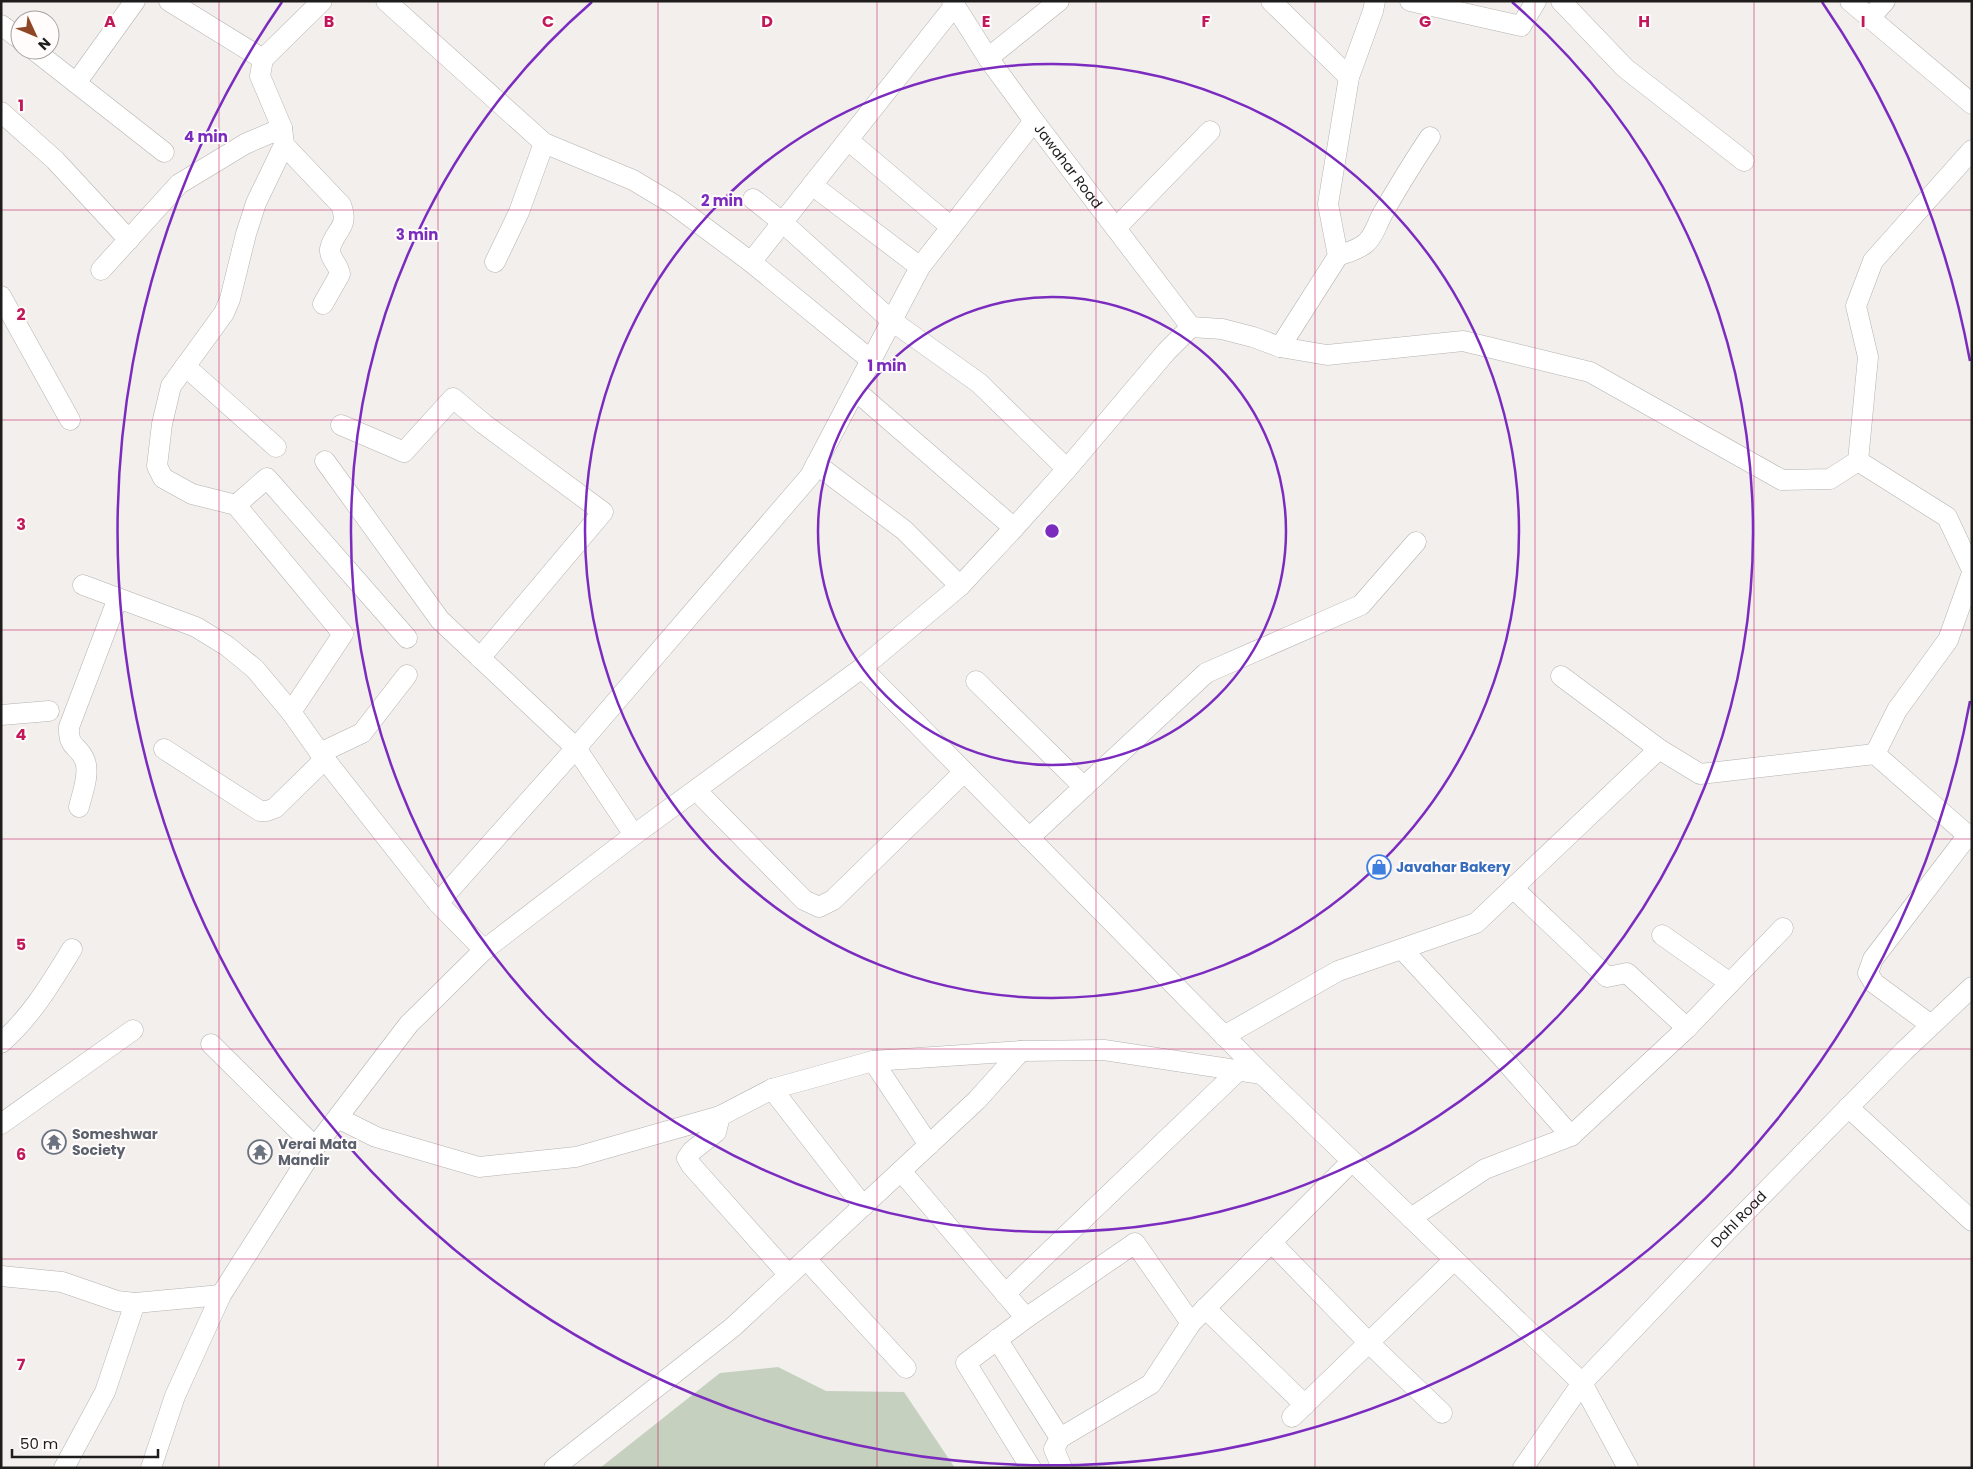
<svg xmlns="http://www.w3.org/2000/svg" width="1973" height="1469" viewBox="0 0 1973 1469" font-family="Poppins,sans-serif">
  <rect width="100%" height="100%" fill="#f2efed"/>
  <path fill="#c5d0bf" d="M778,1367L826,1391L904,1392L955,1468H600L720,1373Z"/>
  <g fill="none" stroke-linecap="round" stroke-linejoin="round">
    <g stroke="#b5b2b0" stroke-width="21">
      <g id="minor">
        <path d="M169,1L263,59"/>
        <path d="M386,1L544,143L633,180L673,204L751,262L872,361"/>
        <path id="s1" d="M952,1L988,58L1034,121L1191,327"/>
        <path d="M1271,1L1349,77"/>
        <path d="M1410,1L1521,26L1536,1"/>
        <path d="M1561,1L1625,68L1744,161"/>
        <path d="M1850,1L1972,104"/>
        <path d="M1870,18L1885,1"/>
        <path d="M1,25L20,39"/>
        <path d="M34,50L164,152"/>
        <path d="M988,58L1059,1"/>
        <path d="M76,83L135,1"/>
        <path d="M1,112L55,160L129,240"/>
        <path d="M848,140L951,227"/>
        <path d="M284,145L341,205C350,228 334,230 330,249C329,258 339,265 340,274L323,304"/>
        <path d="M812,185L920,267"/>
        <path d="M753,199L782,222L892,321L979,383L1067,469"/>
        <path d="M1117,227L1210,131"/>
        <path d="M1338,256C1348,252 1358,250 1366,243C1375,235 1377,223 1383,213C1398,187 1413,162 1430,137"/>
        <path d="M495,262L519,212L544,143"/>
        <path d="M751,262L955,5"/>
        <path d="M101,270L179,184L245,144L282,128"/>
        <path d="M1,296L70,420"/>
        <path d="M1280,347L1338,256L1328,204L1349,77L1373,11L1375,1"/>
        <path d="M185,366L276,447"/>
        <path d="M856,391L1014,528"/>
        <path d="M341,425L404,452L453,398L484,424L603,512L480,658"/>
        <path d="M325,461L440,620L576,748L634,835"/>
        <path d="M1858,461L1947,517L1972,570"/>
        <path d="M816,464L904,530L960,586"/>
        <path d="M236,505L267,478L407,638"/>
        <path d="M1972,573L1948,640L1897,710L1875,754L1972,839"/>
        <path d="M83,585L196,627L227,646L255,669L291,712L320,753L438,903L484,950"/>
        <path d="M862,668L1262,1074L1582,1383L1628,1468"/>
        <path d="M1561,676L1659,749L1700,774L1875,754"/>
        <path d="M976,681L1084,787"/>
        <path d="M291,712L343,634L236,505L192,494L163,478L157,466L162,424L171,386L224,313L230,299L246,234L256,203L284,145L282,128L260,76L263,59L322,1"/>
        <path d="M1,715L49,711"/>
        <path d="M164,749L260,811H267L275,808L325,759"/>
        <path d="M320,753L362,733L407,675"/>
        <path d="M696,790L804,900L819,907L833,900L964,772"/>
        <path d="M79,807C82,794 90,774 85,761C79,744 68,750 69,727L118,598"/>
        <path d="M1029,838L1206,673L1361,605L1416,542"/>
        <path d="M1513,888L1607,977L1627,973L1687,1028"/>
        <path d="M438,903L576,748L810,476L920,267L1034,121"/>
        <path d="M1662,935L1730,983"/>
        <path d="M1402,949L1500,1055L1571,1136"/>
        <path d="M1931,1025L1874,983L1868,973L1873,959L1968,835"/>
        <path d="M1224,1036L1338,971L1476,923L1659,749"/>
        <path d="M1,1043C31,1017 51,983 72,949"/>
        <path d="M211,1044L315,1147"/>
        <path d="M873,1061L929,1145"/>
        <path d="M772,1089L863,1206"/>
        <path d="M1848,1107L1972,1221"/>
        <path d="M720,1116L716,1132L692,1151L687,1158L691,1165L789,1275"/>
        <path d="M338,1118L376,1137L479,1167L576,1157L720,1116L772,1089L873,1061L1021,1051L1104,1050L1262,1074"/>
        <path d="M1,1124L133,1030"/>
        <path d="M901,1171L1026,1318"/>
        <path d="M1411,1218L1485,1169L1571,1136L1687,1028L1783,928"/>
        <path d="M1271,1242L1369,1343L1442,1413"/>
        <path d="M806,1259L906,1368"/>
        <path d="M1,1276L62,1282L117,1301L135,1303L221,1295"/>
        <path d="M1005,1294L1239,1070"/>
        <path d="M1205,1308L1305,1405"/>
        <path d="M997,1339L1060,1438L1054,1449L1062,1468"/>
        <path d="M1292,1417L1454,1260"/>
        <path d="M1060,1438L1151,1384L1191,1323L1352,1161"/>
        <path d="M64,1468L105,1392L135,1303"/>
        <path d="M151,1468L175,1396L221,1295L315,1147L409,1024L484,950L634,835L862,668L960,586L1014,528L1067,469L1166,352L1191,327L1222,329L1253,337L1280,347L1327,355L1463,341L1590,372L1782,480L1830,479L1858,461L1868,357L1856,306L1873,261L1972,150"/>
        <path d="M554,1468L733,1327L977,1100L1021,1051"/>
        <path d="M1031,1468L966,1363L1026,1318L1135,1243L1191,1323"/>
        <path id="s2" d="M1523,1468L1582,1383L1721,1237L1904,1051L1972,987"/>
      </g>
    </g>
    <use href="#minor" stroke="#fff" stroke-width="20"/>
  </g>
  <path fill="none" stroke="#c2185b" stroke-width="1" stroke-opacity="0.55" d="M219,1V1468M438,1V1468M658,1V1468M877,1V1468M1096,1V1468M1315,1V1468M1535,1V1468M1754,1V1468M1,210H1972M1,420H1972M1,630H1972M1,839H1972M1,1049H1972M1,1259H1972"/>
  <g fill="none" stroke="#7b2cbf" stroke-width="2.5">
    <circle cx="1052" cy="531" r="234"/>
    <circle cx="1052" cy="531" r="467"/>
    <path d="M1512 2A701 701 0 1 1 592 2"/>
    <path d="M1970 701A934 934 0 1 1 282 2M1822 2A934 934 0 0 1 1970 361"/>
  </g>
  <defs>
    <g id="shop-ring" transform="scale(1.25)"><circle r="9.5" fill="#fffcfb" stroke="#3f7fe0" stroke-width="1.5"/><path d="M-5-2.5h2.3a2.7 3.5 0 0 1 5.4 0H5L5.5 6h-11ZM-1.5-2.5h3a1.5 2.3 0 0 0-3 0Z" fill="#3f7fe0"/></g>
    <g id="temple-ring" transform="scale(1.25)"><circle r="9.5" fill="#fffcfb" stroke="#6b7280" stroke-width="1.5"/><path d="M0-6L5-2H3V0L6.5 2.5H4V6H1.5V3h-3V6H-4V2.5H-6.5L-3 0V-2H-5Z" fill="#6b7280"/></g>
  </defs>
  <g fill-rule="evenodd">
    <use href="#shop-ring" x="1379" y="867"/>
    <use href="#temple-ring" x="54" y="1142"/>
    <use href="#temple-ring" x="260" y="1152"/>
  </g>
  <g text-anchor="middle" stroke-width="4" stroke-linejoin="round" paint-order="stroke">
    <g font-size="14" fill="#1e1d1c" stroke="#fffcfb">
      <text dy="5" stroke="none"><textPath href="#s1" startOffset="202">Jawahar Road</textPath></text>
      <text dy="5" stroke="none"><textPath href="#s2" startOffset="330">Dahl Road</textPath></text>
    </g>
    <g font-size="14" font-weight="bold" fill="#366cbe" stroke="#fffcfb" text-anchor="start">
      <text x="1396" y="872">Javahar Bakery</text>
    </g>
    <g font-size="14" font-weight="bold" fill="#5b616d" stroke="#fffcfb" text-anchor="start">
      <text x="72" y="1139">Someshwar<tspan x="72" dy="16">Society</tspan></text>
      <text x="278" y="1149">Verai Mata<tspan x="278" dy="16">Mandir</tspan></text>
    </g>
  </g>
  <g font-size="16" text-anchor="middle" font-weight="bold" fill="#c2185b" stroke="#fffcfb" stroke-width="4" stroke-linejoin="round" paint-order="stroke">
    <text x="110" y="27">A</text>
    <text x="329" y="27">B</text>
    <text x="548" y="27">C</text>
    <text x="767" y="27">D</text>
    <text x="986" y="27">E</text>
    <text x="1206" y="27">F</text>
    <text x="1425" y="27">G</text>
    <text x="1644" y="27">H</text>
    <text x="1863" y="27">I</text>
    <text x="21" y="111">1</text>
    <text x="21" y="320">2</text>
    <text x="21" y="530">3</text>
    <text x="21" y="740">4</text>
    <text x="21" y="950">5</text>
    <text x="21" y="1160">6</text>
    <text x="21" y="1370">7</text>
  </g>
  <circle cx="1052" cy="531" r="8" fill="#7b2cbf" stroke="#fffcfb" stroke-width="2.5"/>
  <g font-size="15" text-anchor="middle" font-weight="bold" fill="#7b2cbf" stroke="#fffcfb" stroke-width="4" stroke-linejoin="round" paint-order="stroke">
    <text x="206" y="142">4 min</text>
    <text x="722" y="206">2 min</text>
    <text x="417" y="240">3 min</text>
    <text x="887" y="371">1 min</text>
  </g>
  <rect width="1973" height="1469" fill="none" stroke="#1e1d1c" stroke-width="5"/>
  <g transform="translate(35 35) rotate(134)"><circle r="24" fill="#fffcfb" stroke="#a5a3a2"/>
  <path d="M0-4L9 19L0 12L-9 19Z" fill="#8e4624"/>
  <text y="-8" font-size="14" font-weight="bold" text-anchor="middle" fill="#1e1d1c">N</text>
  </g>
  <path d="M12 1449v8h146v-8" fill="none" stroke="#1e1d1c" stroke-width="2.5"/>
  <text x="20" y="1449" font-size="15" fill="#1e1d1c" stroke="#fffcfb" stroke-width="4" paint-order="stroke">50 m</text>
</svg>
